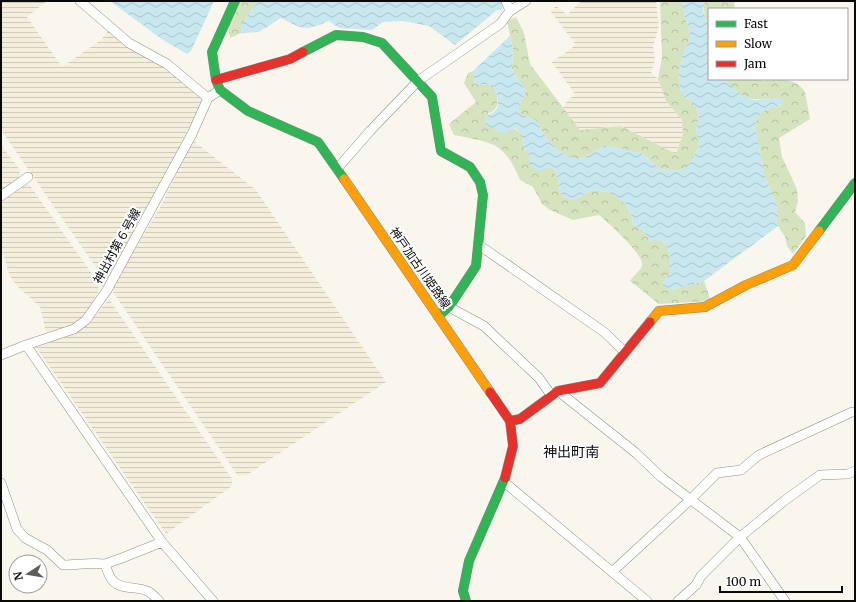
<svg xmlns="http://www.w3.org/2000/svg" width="856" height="602" viewBox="0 0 856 602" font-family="Merriweather,'Noto Sans JP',serif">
  <defs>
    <pattern id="farmland-rules" width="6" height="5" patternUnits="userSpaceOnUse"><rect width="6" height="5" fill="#f4efdc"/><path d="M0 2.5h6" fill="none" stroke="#d0ccbb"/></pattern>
    <pattern id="forest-crowns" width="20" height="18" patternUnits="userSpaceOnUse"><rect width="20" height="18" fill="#d6e3bf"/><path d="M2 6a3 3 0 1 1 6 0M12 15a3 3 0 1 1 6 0" fill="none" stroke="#b6c1a3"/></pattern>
    <pattern id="water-waves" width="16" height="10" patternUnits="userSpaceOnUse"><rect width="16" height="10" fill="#c8e7ef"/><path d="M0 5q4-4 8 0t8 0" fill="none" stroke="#aac5cc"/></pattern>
  </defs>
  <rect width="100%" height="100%" fill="#f9f6ee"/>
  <path fill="url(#farmland-rules)" d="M1,1H47L27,17L62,67L101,40L109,30L205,97L191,129L189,127L152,202L108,278L104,279L1,130Z
    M581,1H656L659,27L653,46L655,60L651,73L658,79L666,101L682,120L683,134L676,154L621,126L580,130L563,109L566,102L575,94L552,62L576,45L551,12L556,6L567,15Z
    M195,142L256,190L386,382L247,475L238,476L111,289L161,206L191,143Z
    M1,145L20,170L19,177L1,191Z
    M24,184H29L97,281L99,290L84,318L68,328L46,332L40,307L16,285L10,276L1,249V200Z
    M109,299L232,479V486L166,534L36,347L74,334L89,324Z"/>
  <path fill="url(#forest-crowns)" d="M240,1H258L242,24L241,33L230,38L228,27Z
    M660,1H681L690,35L689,41L682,57L679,74L681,94L696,106L699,117L696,129L699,147L689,164L679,171L660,169L641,153L604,146L583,158L577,159L559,152L543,133L537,121L520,114L518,108L526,91L512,69L513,50L507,21L516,17L524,33L530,64L580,130L621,126L676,154L683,134L682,120L666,101L658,79L662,57Z
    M705,1H734L735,9H709V24L704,17V4Z
    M473,71L475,84L493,85C498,96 502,109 487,114L520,132L525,150L552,167L558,179L560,192L563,197C582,203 579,193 592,191C608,189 624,198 630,212C632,216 632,220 633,224L644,231L650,241H662C672,249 670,263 670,274L662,283L671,290L704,281L711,301L659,304L630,281C633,276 640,271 642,266C646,256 607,222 599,215L573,220L550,210L542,204L533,187L520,180C504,141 492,143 454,135L449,124L476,102L464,83L468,73Z
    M726,79H761L763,81C778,79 796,77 805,92L810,119L779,138L782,157L797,189L798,201L795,212L805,223L806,236L793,254L787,246L785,237L778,226V209L764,173L755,126C757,112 770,107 782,105L778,98C756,101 738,101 726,79Z"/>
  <path fill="url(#water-waves)" d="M110,1H214L191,51L187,54L163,40Z
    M258,1H503V7L501,10H497L455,45L429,26L403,21L383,22L372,30L339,28L329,21C305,31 304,30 281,18L259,32L241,33L242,24Z
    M681,1H705C702,10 703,17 709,24V79H726C733,91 747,101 761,100C769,100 775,97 784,99L782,105C770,107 757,112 755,126L764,173L778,209V226L704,281L671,290L666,288L662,283L670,274C670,263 672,249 662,241H650L644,231L633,224C632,220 632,216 630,212C624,198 608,189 592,191C579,193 582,203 563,197L560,192L558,179L552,167L540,171L529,166V155C521,146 524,135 515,128L503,134L487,125L484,120C488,114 489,115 494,112C502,105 496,92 493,85L475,84L473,71L510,36L513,50L512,69L526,91L518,108L520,114L537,121L543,133L559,152L577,159L583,158L604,146L616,147L641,153L660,169L679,171L689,164L699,147L696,129L699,117L696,106L681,94L680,87L679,74L682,57L689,41L690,35Z"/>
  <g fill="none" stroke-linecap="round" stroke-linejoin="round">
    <g stroke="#92908d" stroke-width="10">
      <path id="street" d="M80,1L129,43L167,64L208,98L220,90
        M506,1L510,11
        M337,169L370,131L418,81L500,24L510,11L526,1
        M1,196L28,177
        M479,245L604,332L625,352
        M449,307L484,326L539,378L551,395
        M26,345L162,542L213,601
        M1,355L26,345L74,329L86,320L107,290L192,134L208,98
        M558,391L636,453L661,477L740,537L785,601
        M504,482L647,601
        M1,483L17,529L25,538L47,550L63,565C77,565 91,562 105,564C107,570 109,577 113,581C121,590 137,586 147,591C152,593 155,597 159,601
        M105,564L122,558L162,542
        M612,572L690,500L717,473L741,470L759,455L852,412
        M678,601L696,585L701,576L740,537L784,501L820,475L848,474L855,471"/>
    </g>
    <g stroke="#888783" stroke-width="10">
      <path id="fast" d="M235,1L212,52L216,80L220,90L248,111L318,142L344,179
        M303,52L336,35L363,37L382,43L432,97L441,151L470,167L480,182L483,195L476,266L449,307L438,316
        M819,231L855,183
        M466,601L463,591L469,561L505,478"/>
    </g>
    <g stroke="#888783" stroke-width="10">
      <path id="slow" d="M344,179L490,392
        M650,322L659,311L705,307L746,285L793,265L819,231"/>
    </g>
    <g stroke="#888783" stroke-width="10">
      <path id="jam" d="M216,80L290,59L303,52
        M490,392L510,421L513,446L505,478
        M510,421L520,419L558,391L600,383L650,322"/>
    </g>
    <use href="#street" stroke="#fefefc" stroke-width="9"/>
    <use href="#fast" stroke="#30b455" stroke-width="9"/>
    <use href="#slow" stroke="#ff9f0a" stroke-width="9"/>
    <use href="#jam" stroke="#e5322d" stroke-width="9"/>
  </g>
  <g text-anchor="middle" stroke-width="4" stroke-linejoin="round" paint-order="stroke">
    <g font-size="12" fill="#0a0a0a" stroke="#fff">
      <text transform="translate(117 246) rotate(-61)" y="4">神出村第６号線</text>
      <text transform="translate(420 268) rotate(55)" y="4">神戸加古川姫路線</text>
    </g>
    <g font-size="14" fill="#0a0a0a" stroke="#fff">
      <text x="571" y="457">神出町南</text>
    </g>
  </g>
  <rect width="856" height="602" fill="none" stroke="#0a0a0a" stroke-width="4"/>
  <rect x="708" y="8" width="140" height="72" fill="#ffffff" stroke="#9d9d9d"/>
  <rect x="716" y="21" width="20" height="6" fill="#30b455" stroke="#9d9d9d"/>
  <text x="744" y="28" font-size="12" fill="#0a0a0a">Fast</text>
  <rect x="716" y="41" width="20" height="6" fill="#ff9f0a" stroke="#9d9d9d"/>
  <text x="744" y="48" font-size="12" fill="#0a0a0a">Slow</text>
  <rect x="716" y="61" width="20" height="6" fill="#e5322d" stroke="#9d9d9d"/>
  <text x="744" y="68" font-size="12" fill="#0a0a0a">Jam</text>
  <g transform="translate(28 574) rotate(258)"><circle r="19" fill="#ffffff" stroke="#9d9d9d"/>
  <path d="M0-3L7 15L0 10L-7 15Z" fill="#5e5d5a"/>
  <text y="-6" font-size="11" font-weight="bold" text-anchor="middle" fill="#0a0a0a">N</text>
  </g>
  <path d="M720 586v6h122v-6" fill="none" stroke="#0a0a0a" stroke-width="2"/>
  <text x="726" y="586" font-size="12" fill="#0a0a0a" stroke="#ffffff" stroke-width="3" paint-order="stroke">100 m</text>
</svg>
